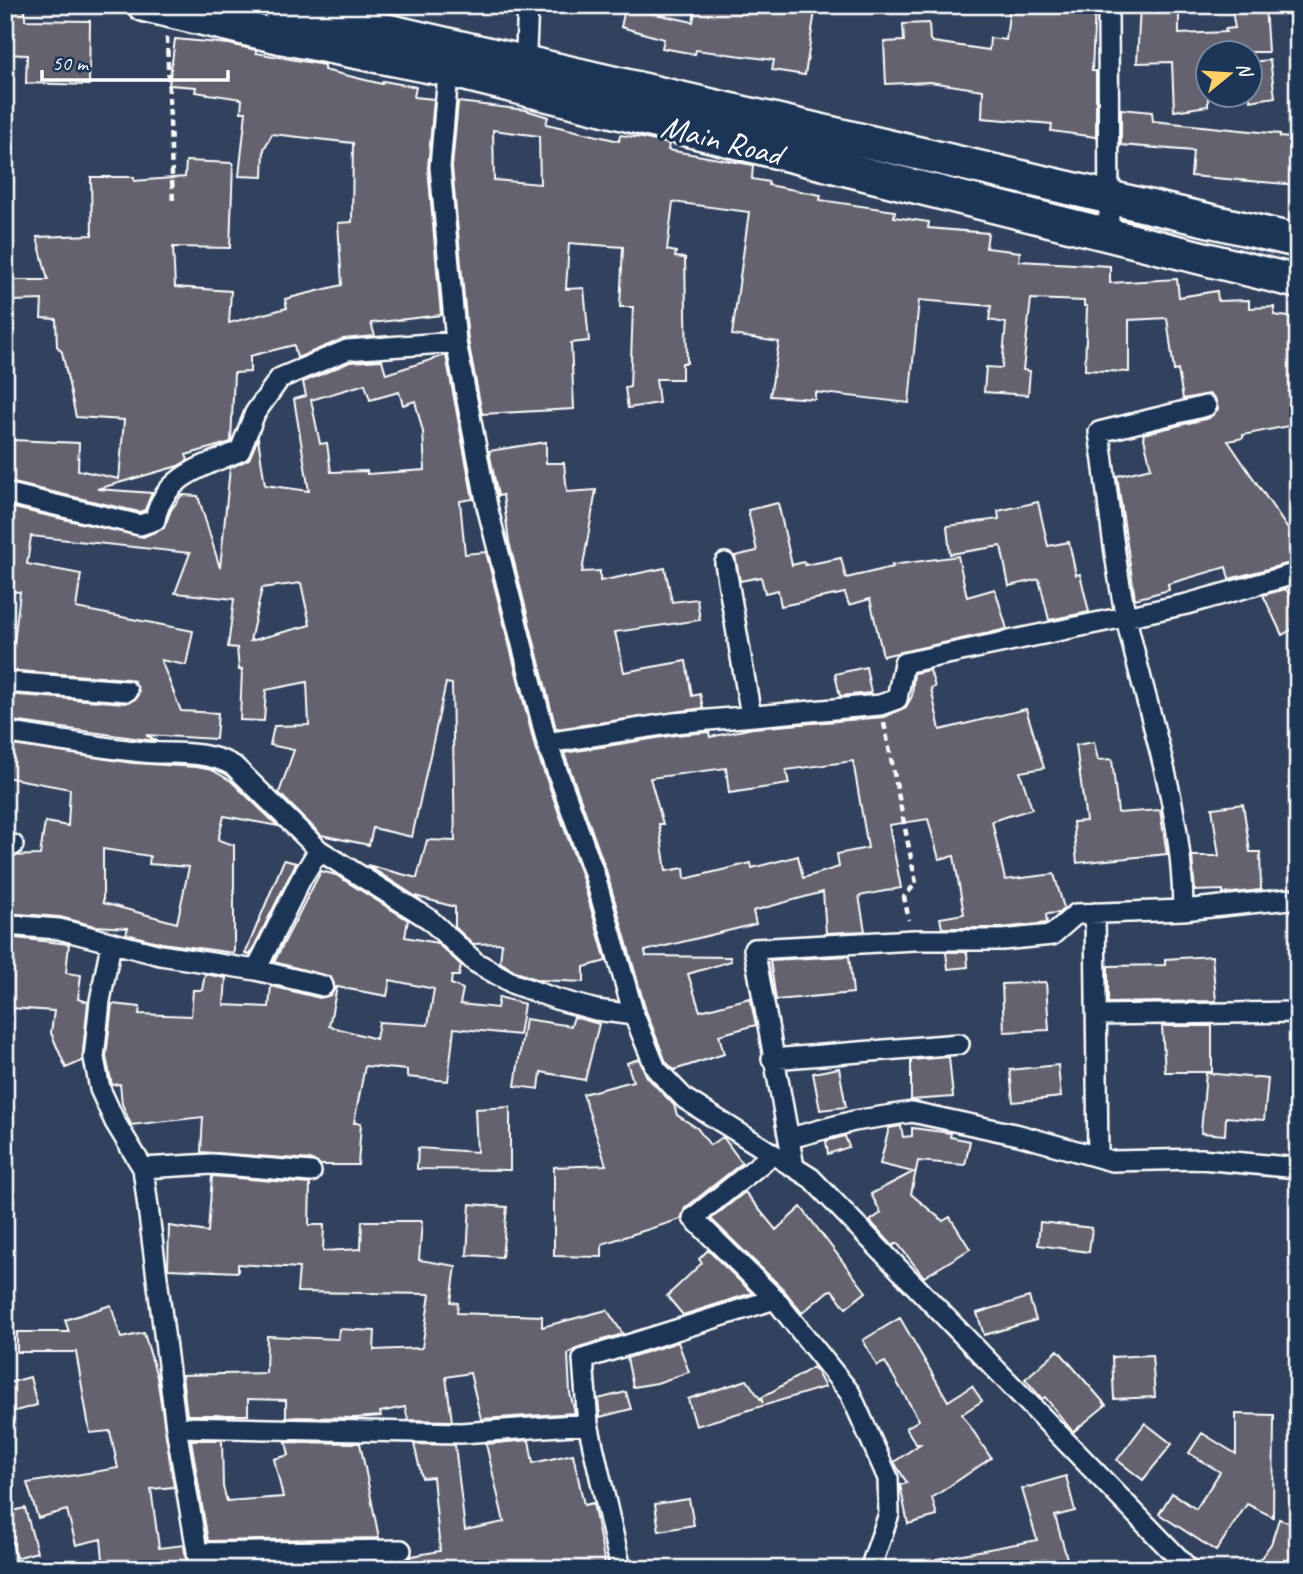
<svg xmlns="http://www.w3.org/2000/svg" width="1303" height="1574" viewBox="0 0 1303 1574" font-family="Caveat,sans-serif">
  <rect width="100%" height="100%" fill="#32425e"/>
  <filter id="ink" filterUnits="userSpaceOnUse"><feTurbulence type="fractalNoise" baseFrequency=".0143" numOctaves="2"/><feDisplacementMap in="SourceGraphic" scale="14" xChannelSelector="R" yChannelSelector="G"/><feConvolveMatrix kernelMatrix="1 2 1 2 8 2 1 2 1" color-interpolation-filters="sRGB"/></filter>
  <g filter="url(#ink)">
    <path fill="#64626e" stroke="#fff" stroke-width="2" fill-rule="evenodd" d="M626,5H649L647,12L693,22L696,5H816L805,75L772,70L774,60L696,50L695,54L662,48L664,39L621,27Z
      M1010,5H1095L1092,71H1096V137L1051,131L1052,124L982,118L983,90L930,82L886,84L884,42L904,41L903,24L929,23L930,40L933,42L989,50L990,38L1006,40Z
      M1140,5H1179V34L1226,32L1225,29L1235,28L1231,5H1265L1268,52H1208V106L1174,111L1172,62L1137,63Z
      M5,8L25,9V20L90,21L89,85L26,83L27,55L5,54Z
      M175,39L229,44L256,50V53L324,65V70L382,84L383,81L416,87L414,97L434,99L428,168L441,315L371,323L375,336L343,339L297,358L294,345L250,356V372L234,373L231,442L186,455L188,460L178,466L97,489L152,493L145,510L139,512L5,481V441L13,440L79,443L78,470L119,479L124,420L76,417L62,352L57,346L56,319L41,318L42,300L12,301V280H48L37,237L92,235L91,177H134V181L185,177L186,161L233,163L230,248L173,247L175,287L231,291L229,323L287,308L285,299L342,285L338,223L352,222L353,143L272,134L264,149L263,177L239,176L246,112H241L242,99L195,92L196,87L169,85Z
      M1270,60L1275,97L1250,101V62Z
      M458,102L526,110L548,117L546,124L619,141L620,135L642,138L669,144L668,150L753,165L752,179L769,182L768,185L821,195L820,200L895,211L894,217L929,222L928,228L988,233L986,248L1020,252L1019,261L1110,266V283L1177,279L1179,297L1217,291L1218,301L1249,300V308L1274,307V315L1297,318L1293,346L1298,345V424L1243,435V438L1228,441L1298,544V561L1229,579L1226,567L1168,584L1169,590L1135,599L1117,476L1151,468L1143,434L1209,418L1218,409L1215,398L1209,394L1183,399L1178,370L1174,371L1167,318L1129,320V372L1085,370L1087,306H1084V301L1031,299L1023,370L1030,371L1028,395L984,392L986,367L1002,368L1006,323L989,320L991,306L919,300L909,403L815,392V399L770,396L779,342L732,335L749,212L673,202L667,250L676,252L675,257L685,258L687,363H682V379H656L659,403L628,408L625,388L630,387L633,307H620L623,247L569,243L566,289L584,288L589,341L571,343L574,409L482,414L468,340L452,167ZM493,130L539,136L540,184L494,180Z
      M1121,109L1152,112L1153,121L1280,134V137L1298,139V185L1191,176L1193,151L1121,145Z
      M446,355L473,499L460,501L465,554L486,552L535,747L582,877L606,961L584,967V982L538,980L519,973L500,962L502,943L473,944L455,927V907L415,896L367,865L417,878L427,840L455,841L452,684L446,683L412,837L373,828L369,845L321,835L279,793L294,750L270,745L274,726L309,725L307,682L266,690L264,721L240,720L242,669L239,670L237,648L228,647L234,599L175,593L190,553L31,536L27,564L81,574L76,608L193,631L186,665L161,660L181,711L218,713L216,739L146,735L157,741L148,740L5,720V694L126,703L137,698L139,691L134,681L128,679L5,670V642L14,643L20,592L5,591V506L143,537L164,528L171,510L182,495L198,496L220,568L230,468L249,459L258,438L265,485L309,491L294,399L306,396L303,382L350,362L382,360L386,374ZM365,384L370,400L399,392L403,405L415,401L423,432L425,470L367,474V471L331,472L327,443L320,444L311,400ZM301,583L310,625L250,641L262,588Z
      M546,442V463H564L567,492L596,490L582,572L600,571V581L665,568L672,602L697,599L700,620L615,632L624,672L686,661L692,696L700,694L703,708L556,729L509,542L503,495L498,496L489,451Z
      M1038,502L1048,546L1069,542L1076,575L1080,574L1089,612L1049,620L1039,579L1009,586L1001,546L950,554L947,526L999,519L998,511Z
      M778,503L792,565L804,562L805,565L841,558L846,578L893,567L892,565L958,556L967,597L995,589L1007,629L883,656L870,599L849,605L845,593L781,606L778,590L765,593L761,577L740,581L735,556L757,551L748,510Z
      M1286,589L1298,612V626L1282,635L1263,595Z
      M866,667L871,693L840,696L835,674Z
      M930,670L935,687L931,688L940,730L1026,709L1044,768L1020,772L1032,809L992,821L1005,880L1054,874L1064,908L1059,913L1046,914L1047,923L1001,928H942L940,918L964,914L954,856L939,859L928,819L889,825L901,888L859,896L865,931L826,933L823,892L753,911L756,924L645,951L646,956L730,957L731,961L688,974L700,1011L750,998L756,1025L719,1035L724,1054L674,1070L666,1062L646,1011L606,870L564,753L675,735L709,732L710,737L753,728L884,717L906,707L912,696L914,673ZM853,761L868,848L837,854L839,867L803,878L798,856L752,868L751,863L685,879L684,868L666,871L659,824H663L650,778L726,768L729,793L789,784L786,770Z
      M1094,742L1098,760L1112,759L1118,813L1160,810L1167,854L1077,863L1073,822L1086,821L1076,745Z
      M5,744L133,763L196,767L212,770L231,781L278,826L224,816L218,840L234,845V953L162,943L126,934L128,928L95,926L60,917L5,913V856L40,855L45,822L68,826L70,789L5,777ZM103,849L150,856L149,864L189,867L177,923L103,903Z
      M1243,804L1250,852H1260L1261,890L1223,894V890L1195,891L1192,856H1219L1212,808Z
      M284,860L296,863L250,955L245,954Z
      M321,871L336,875L408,920L405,937L437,943L461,965L459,976H452L451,984L463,989L460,1004L497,1008L499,997L524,1004L519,1035L454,1028L448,1081L407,1077V1070L365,1066L354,1123H361L358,1165H321L312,1160L201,1152L203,1117L131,1125L122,1104L120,1084L112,1085L106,1057L112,1004L140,1007L139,1014L191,1016L193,990H202L205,974L226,978L224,1005L269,1007L271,986L320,998L331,995L335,988L331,977L274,962ZM390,980L434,989L428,1025L379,1022L376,1039L329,1026L337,987L387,996Z
      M7,937L69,944L66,973L81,975L78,999L88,1002L82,1061L66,1068L51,1033L54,1011L10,1008V974H6Z
      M946,952H967L968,967L948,969Z
      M849,956L853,993L776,1000L770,960Z
      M1212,956L1216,1001L1108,1003V966L1165,965V959Z
      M1046,982L1049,1030L1004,1032L1002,984Z
      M574,1017L599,1024L585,1080L541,1072L539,1089L515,1086L525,1019L571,1026Z
      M1162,1026H1212V1072H1165Z
      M949,1057L953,1097L911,1100V1060Z
      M639,1059L647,1077L674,1105L677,1115L697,1128L710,1145L723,1137L742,1163L685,1208L681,1219L602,1244V1257L554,1256V1167L606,1165L583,1094L633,1081L627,1063Z
      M1058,1065L1061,1097L1013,1102L1010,1070Z
      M839,1068L846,1107L820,1110L813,1073Z
      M1206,1073L1268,1079L1264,1120L1226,1117L1225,1135L1201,1133Z
      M510,1107V1170L417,1169L418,1148L477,1152L475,1109Z
      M901,1126L903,1137L912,1136V1128L951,1133L950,1137L970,1141L965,1165L918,1161L911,1194L943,1221L950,1217L970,1249L924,1277L897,1243L893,1246L870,1221L881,1213L871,1194L913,1172L880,1164L889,1128Z
      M845,1136L849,1147L828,1154L826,1141Z
      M212,1176L310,1184L309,1225H324L323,1251L361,1249L362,1221H422L419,1260L456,1266L451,1302L458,1303L457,1313L542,1316V1327L607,1310L623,1334L579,1347L568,1354L570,1393L575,1413L481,1419L470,1373L446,1377L452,1421L408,1420L405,1407L380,1412L381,1416L355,1418L286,1417V1400L248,1399V1415H187L182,1375L266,1373L267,1336L338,1339L339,1329L375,1331L374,1350L422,1348L430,1294L297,1292L299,1268L238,1264V1272L168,1269L169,1226L208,1232Z
      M745,1192L776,1230L801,1207L866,1292L846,1308L832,1290L828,1291L802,1313L784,1290L711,1219Z
      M470,1204L507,1207L502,1257L467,1255Z
      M1040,1222L1092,1228L1089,1252L1038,1245Z
      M708,1250L752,1293L683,1315L667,1296L702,1263L699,1259Z
      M1029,1297L1036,1320L984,1335L977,1313Z
      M111,1305L121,1338L144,1333L157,1377L174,1487L151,1489L159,1548L184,1545L187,1568L104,1569L101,1539L76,1545L67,1510L38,1518L27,1483L118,1468L110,1431L90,1433L76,1352H17V1332H69L65,1320Z
      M900,1318L948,1401L972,1386L982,1401L962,1414L991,1458L932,1498L937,1516L908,1524L900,1485L907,1483L894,1462L920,1444H916L906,1428L919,1420L885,1362L877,1366L863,1340Z
      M678,1342L689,1372L657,1383L633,1387L627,1358Z
      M1058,1350L1106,1405L1073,1432L1045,1397L1042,1399L1025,1379Z
      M1152,1355L1155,1397L1114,1399L1112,1357Z
      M814,1367L825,1387L696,1426L688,1399L747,1380L763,1403L761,1398Z
      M30,1377L37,1405L5,1414V1384Z
      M626,1392L631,1409L600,1417L598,1399Z
      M1236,1414L1274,1415L1273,1517L1247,1504L1216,1551L1159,1514L1172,1493L1196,1509L1220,1472L1189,1453L1202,1433L1236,1454Z
      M1145,1423L1172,1444L1143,1480L1117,1460Z
      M191,1440H222L223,1487L227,1501L283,1497L274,1459L289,1455L286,1442L360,1443L379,1538L208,1541Z
      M529,1440L533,1463L573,1454L584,1505L593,1503L606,1569H401V1562L412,1556L440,1551L433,1477L422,1478L414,1444L455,1445L465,1530L504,1522L486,1444Z
      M1066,1476L1075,1511L1055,1516L1070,1569H937L936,1559L1037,1540L1022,1489Z
      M689,1499L694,1525L659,1531L655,1504Z
      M25,1508L37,1552L16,1558L5,1513Z
      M1279,1519L1298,1525V1569H1253L1271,1544Z
      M384,1563L385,1569H212V1565Z"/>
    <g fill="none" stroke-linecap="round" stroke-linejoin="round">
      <g stroke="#fff" stroke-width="24">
        <path id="minor" d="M1108,5L1109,236
          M449,63L440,167L456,342L487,506L547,743L594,873L634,1015L656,1069L685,1099L811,1178L1189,1569
          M525,71L528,5
          M5,493L140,525L155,520C163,476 204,466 240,451L255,413L280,378L347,350L456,342
          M725,563L751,716
          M5,682L127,691
          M5,732C48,739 91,746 134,751C168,756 202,748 234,766L319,850L429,919L475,962L514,984L556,999L596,1010L634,1015
          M547,743L674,723L880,705L897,699L904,663L1187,604L1298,573
          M5,843L13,845
          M1183,910L1290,899
          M1095,913L1098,1157
          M5,925L59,929L160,955L256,970L323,986
          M111,944L100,1001L94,1058L100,1089L115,1122L143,1168L176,1427L200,1569
          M256,970L301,879L319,850
          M1097,1015L1298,1012
          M772,1059L959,1044
          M790,1138L854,1121L912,1112L1019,1135L1112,1161L1201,1159L1298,1168
          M773,1154L693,1218L775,1299L850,1393L888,1478L889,1514L870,1569
          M794,1167L754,949L914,940H1002L1052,935L1076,914L1183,910C1183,804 1148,718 1126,617C1113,557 1108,493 1099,432L1206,406
          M143,1168L212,1164L311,1172
          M176,1427L461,1433L588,1424
          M197,1553L401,1550
          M621,1569L588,1424L583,1359L775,1299"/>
      </g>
      <g stroke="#fff" stroke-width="37">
        <path id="primary" d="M144,5L280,37L448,70L1298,282
          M277,5L1298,241"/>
      </g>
      <path stroke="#fff" stroke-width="4.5" stroke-dasharray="7 5" stroke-linecap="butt" d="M167,37L173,204
        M884,723L916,883L904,897L909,920"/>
      <use href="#minor" stroke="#1d3557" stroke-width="19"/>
      <use href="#primary" stroke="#1d3557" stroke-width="32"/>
    </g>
  </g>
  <g text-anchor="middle" stroke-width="7" stroke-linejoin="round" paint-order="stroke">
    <g font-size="33" fill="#fff" stroke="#1d3557">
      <text transform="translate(722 139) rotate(14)" y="12">Main Road</text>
    </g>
  </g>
  <rect width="1303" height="1574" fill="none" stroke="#1d3557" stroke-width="28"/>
  <rect x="14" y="14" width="1275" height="1546" fill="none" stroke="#fff" stroke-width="2.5" filter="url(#ink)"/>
  <g transform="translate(1229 74) rotate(72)"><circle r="33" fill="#1d3557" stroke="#77869a" stroke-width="2"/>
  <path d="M0-5L12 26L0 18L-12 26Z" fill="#ffd166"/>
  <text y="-10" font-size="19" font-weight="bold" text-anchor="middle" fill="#ffffff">N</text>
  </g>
  <path d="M42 70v10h186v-10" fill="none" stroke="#ffffff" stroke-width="3.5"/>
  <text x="52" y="70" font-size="21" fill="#ffffff" stroke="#1d3557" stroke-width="5" paint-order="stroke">50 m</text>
</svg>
